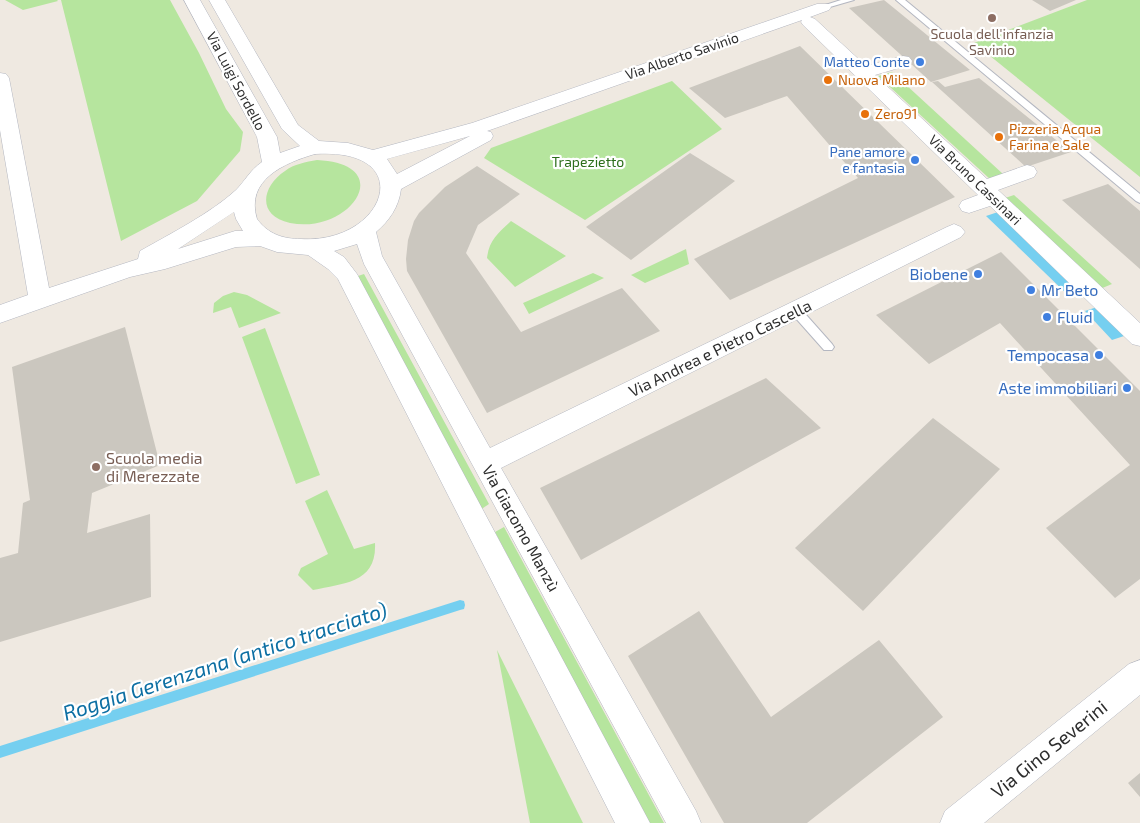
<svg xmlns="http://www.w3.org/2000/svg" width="1140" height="823" viewBox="0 0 1140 823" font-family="'Exo 2',sans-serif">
  <rect width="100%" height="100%" fill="#efe9e1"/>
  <path fill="#b6e59e" d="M5,0H57L58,1L23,10Z
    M61,0H170L199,53L226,109L243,132L240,151L197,201L121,241Z
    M1087,0H1140V177L974,43Z
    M892,72L1003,174L991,180L878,76Z
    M672,81L722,129L585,220L484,158L491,148Z
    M317,160C399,164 350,235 290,223C257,216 261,187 285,171C294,164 306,162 317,160Z
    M1014,195L1112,284L1100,289L1002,199Z
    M511,221L566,256L515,287L487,258C489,240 498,233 511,221Z
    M686,249L689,264L645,283L631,275Z
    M593,273L604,278L529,314L523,303Z
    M364,274L489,504L480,510L358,276Z
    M234,292L247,295L281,313L239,328L231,307L213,313L214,303L223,296Z
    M265,328L320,475L296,484L242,337Z
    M327,490L354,549L375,543C377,583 344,583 313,590L298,575L301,568L328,554L305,501Z
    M504,527L664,823H649L495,532Z
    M497,650L583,823H530Z"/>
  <path fill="#75cff0" d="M998,212L1083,293L1071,298L986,216Z
    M1097,307L1124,336L1112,340L1085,311Z"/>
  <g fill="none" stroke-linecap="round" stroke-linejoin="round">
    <path fill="#75cff0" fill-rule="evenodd" d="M460,600L464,601L465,605L464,609L460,610L0,758V746Z"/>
  </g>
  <path fill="#cbc7bf" d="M884,0L970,70L931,82L849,8Z
    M1032,0H1076L1050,11Z
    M800,46L955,197L730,300L694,259L858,178L787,96L725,118L689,88Z
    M979,78L1071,152L1026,167L932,82L938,81L945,87Z
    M690,153L735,181L631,260L586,227Z
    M477,166L520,194L478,225L466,253L521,332L622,288L660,331L487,413L407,271L406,259L408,240L414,221L419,213L445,187Z
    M1108,184L1140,211V269L1062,200Z
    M1001,252L1140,391V579L1115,598L1046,528L1130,465L1000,323L929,364L876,315Z
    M125,327L160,465L92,493L87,533L150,514L151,597L0,642V558L18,553L23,503L30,500L12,367Z
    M766,378L821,428L581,560L540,488Z
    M933,418L1000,469L863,611L795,548Z
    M699,611L771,717L879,640L943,717L807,823H724L628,656Z
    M1140,773V797L1128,783Z"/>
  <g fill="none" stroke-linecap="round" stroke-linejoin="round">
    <g stroke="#b4b7c1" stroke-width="2">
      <path id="lane" d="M841,0H854L823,9L819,7Z
        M896,0H905L1140,194V203L1136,201Z
        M796,307L800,308L832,344L834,347L832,350H824L792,314L790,311L792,308Z"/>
    </g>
    <g stroke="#b4b7c1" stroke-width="1">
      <path id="street" d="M184,0H200L277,137L280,153L300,146L282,129L209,0H225L298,125L319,141L348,143L373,150L472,123L817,4H829L831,7L829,10L810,17L815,19L866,66L903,56L909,57L912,61L909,65L875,75L987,179L1027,165L1034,167L1037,172L1034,177L998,190L1140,323V346L1132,344L990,206L969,213L962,211L959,206L962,201L978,195L803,25L801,22L802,20L487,131L491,132L493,136L491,140L401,189C399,207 389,221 376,232L382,256L490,448L947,227L954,224L961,227L965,232L961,237L501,468L696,811L701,823H666L364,264L357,244L334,251L344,257L357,274L650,823H615L338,279L328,269L308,255L277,252L260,246L236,247L165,269L130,277L0,323V305L28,295L0,130V73L6,74L9,78L49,288L138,259L140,251C170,234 211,213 236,190C245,181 250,170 262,162L257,137ZM470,136L397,174L387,159ZM315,154C420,147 386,244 301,239C283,239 268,234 257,219C245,180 284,163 315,154ZM234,212L236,219L243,231H235L178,249Z
        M1140,660V695L984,823H940L945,811L1129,664Z"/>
    </g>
    <use href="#lane" fill="#fff" fill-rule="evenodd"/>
    <use href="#street" fill="#fff" fill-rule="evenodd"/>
  </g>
  <g fill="#8d6e63" stroke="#fff" stroke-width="2">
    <circle cx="992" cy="18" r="5"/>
    <circle cx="96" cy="467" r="5"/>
  </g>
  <g fill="#3f7fe0" stroke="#fff" stroke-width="2">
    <circle cx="920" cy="62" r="5"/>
    <circle cx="915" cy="160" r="5"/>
    <circle cx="978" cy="274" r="5"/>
    <circle cx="1031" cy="290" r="5"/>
    <circle cx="1047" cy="317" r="5"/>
    <circle cx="1099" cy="355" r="5"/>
    <circle cx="1127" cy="388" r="5"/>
  </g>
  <g fill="#e8710a" stroke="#fff" stroke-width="2">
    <circle cx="828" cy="80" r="5"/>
    <circle cx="865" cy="114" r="5"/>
    <circle cx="999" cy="137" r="5"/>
  </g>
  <g text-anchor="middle" stroke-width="4.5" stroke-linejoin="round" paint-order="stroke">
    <g font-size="14" fill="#785e54" stroke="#fff">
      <text x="992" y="39">Scuola dell'infanzia<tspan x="992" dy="16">Savinio</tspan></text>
    </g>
    <g font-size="14" fill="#2e2e2e" stroke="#fff">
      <text transform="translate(682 56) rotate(-19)" y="5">Via Alberto Savinio</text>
      <text transform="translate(236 81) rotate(62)" y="5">Via Luigi Sordello</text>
      <text transform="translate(975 180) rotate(44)" y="5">Via Bruno Cassinari</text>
    </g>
    <g font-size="14" fill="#366cbe" stroke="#fff" text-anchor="end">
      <text x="910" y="67">Matteo Conte</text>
      <text x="905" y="157">Pane amore<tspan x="905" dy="16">e fantasia</tspan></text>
    </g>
    <g font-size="14" fill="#c56008" stroke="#fff" text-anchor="start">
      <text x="838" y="85">Nuova Milano</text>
      <text x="875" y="119">Zero91</text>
      <text x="1009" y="134">Pizzeria Acqua<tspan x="1009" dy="16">Farina e Sale</tspan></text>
    </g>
    <g font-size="14" fill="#2c6e1b" stroke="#fff">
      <text x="588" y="167">Trapezietto</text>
    </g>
    <g font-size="16" fill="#366cbe" stroke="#fff" text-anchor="end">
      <text x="968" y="280">Biobene</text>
      <text x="1041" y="296" text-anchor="start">Mr Beto</text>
      <text x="1057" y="323" text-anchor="start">Fluid</text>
      <text x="1089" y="361">Tempocasa</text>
      <text x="1117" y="394">Aste immobiliari</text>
    </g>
    <g font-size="16" fill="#2e2e2e" stroke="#fff">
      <text transform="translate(720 348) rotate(-26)" y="6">Via Andrea e Pietro Cascella</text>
      <text transform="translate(521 528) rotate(61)" y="6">Via Giacomo Manzù</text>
    </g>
    <g font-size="16" fill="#785e54" stroke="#fff" text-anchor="start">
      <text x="106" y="464">Scuola media<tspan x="106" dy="18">di Merezzate</tspan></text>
    </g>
    <g font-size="19" fill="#2e2e2e" stroke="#fff">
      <text transform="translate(1049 749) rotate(-39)" y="7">Via Gino Severini</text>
    </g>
    <g font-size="21" font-style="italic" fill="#0d6fa3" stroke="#fff">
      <text transform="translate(225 662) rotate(-18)" y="7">Roggia Gerenzana (antico tracciato)</text>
    </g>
  </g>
</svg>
